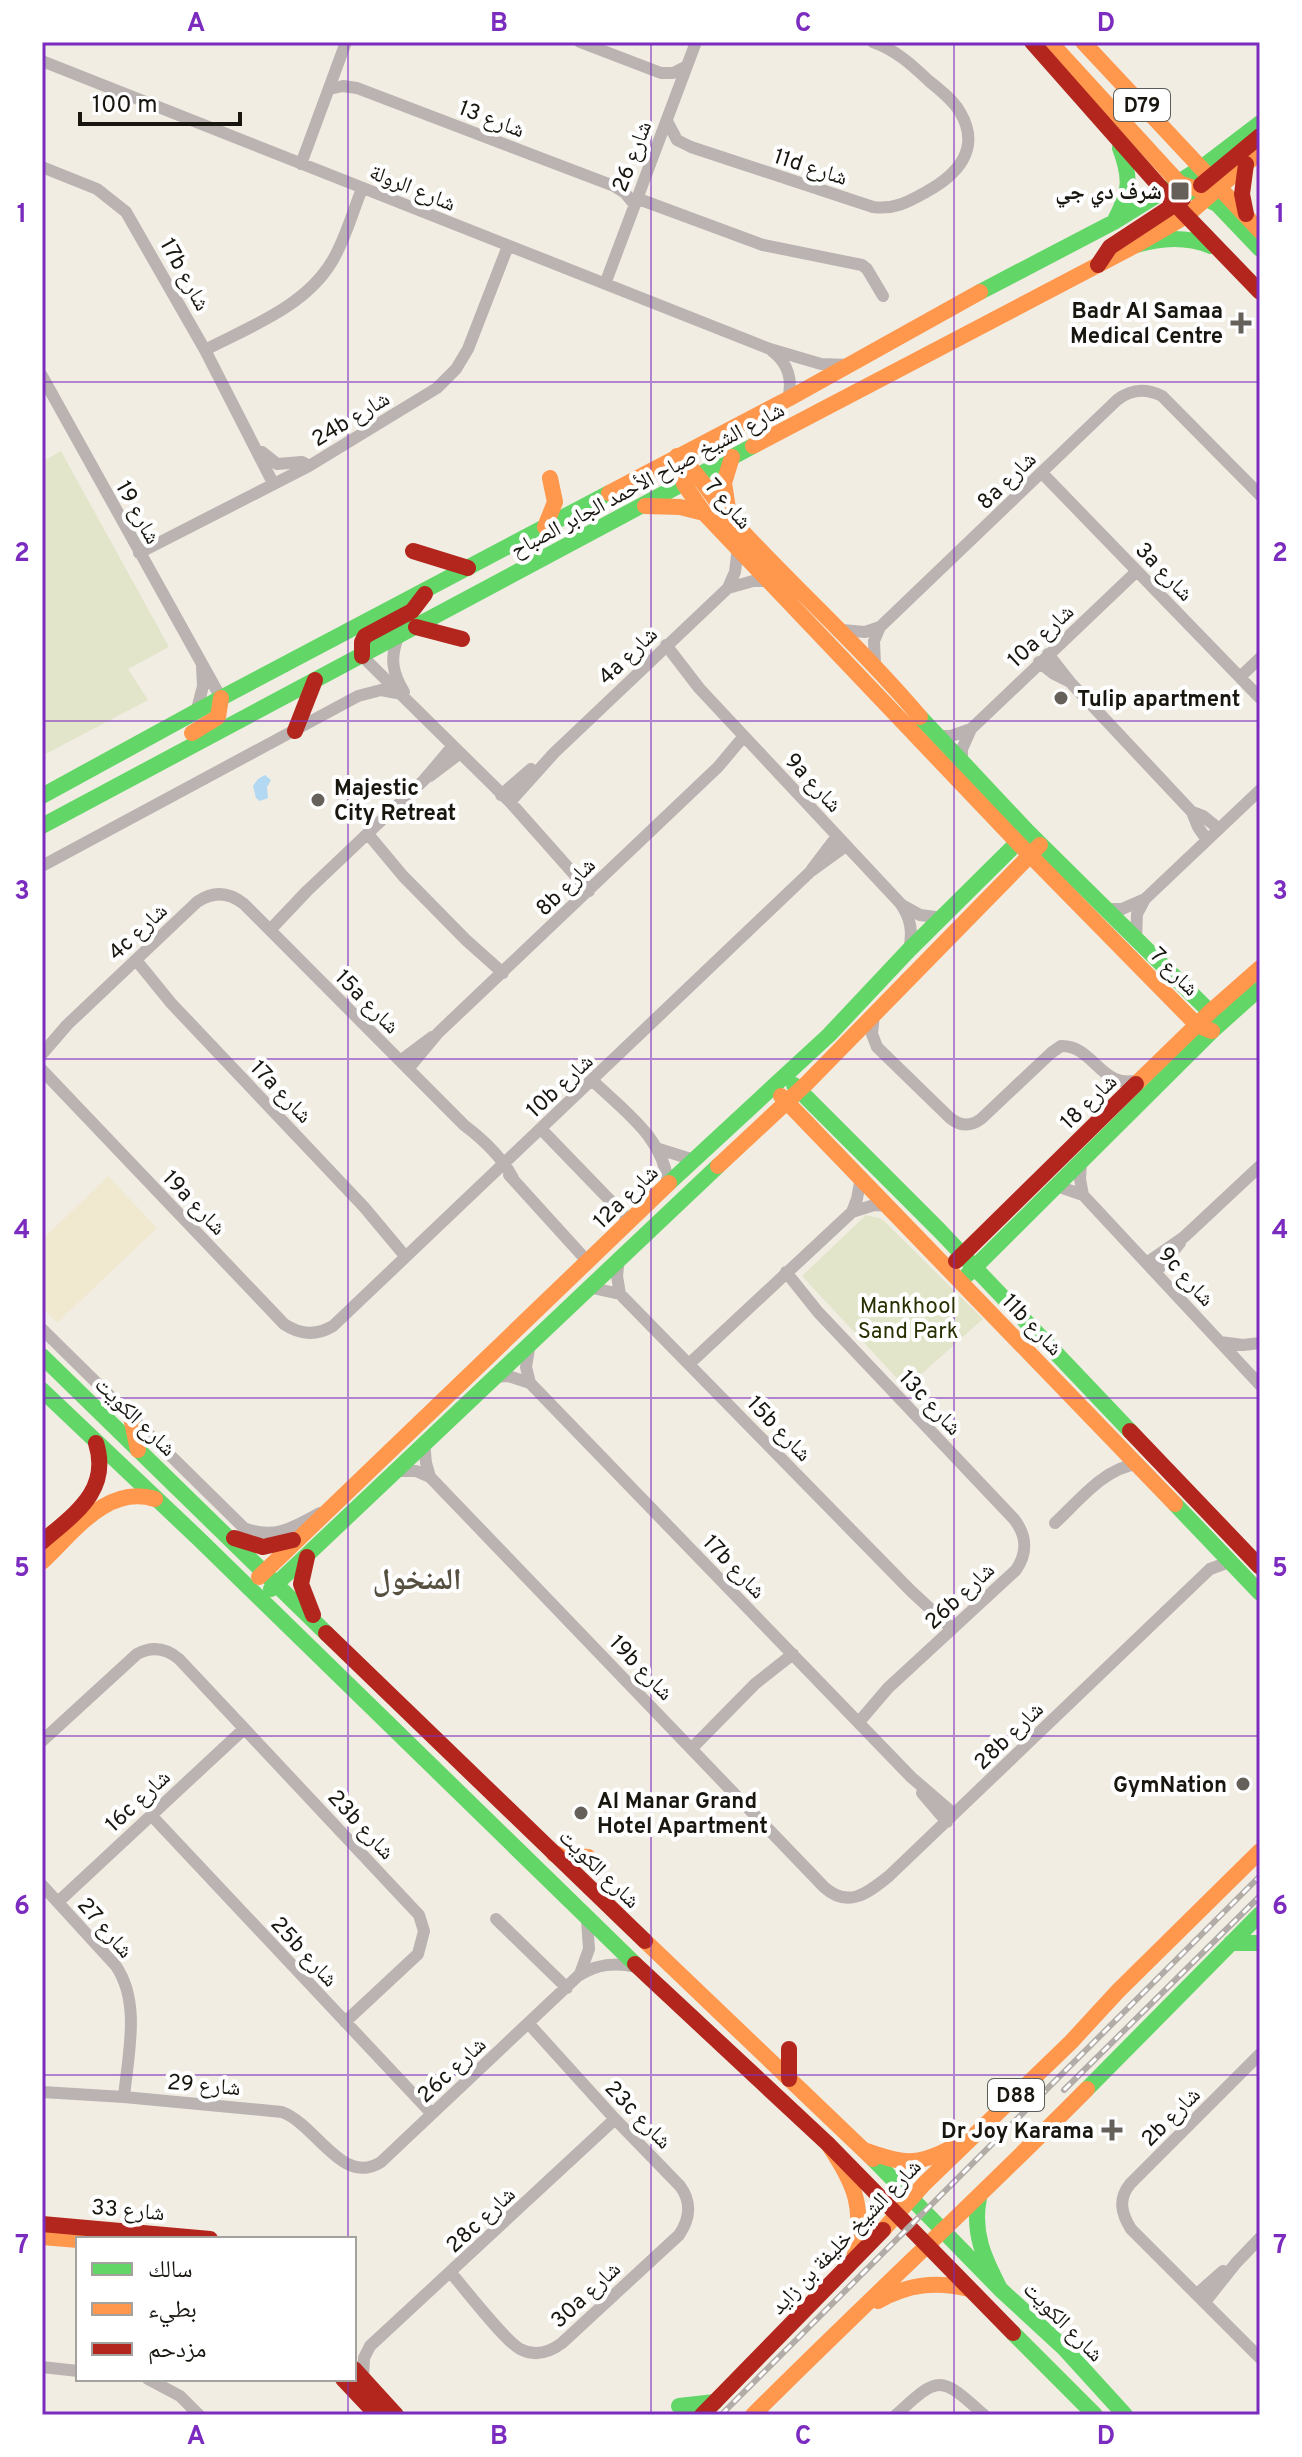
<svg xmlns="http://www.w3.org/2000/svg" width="1302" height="2457" viewBox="0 0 1302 2457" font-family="Overpass,'Noto Naskh Arabic',sans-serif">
  <rect width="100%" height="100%" fill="#f1ede3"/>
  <path fill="#e3e5cb" d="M61,451L169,647L128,669L148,700L42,756V462Z
    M866,1215L882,1219L983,1319L906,1388L802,1276Z"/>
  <path fill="#f0e9d0" d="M108,1176L157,1228L57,1323L42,1307V1240Z"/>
  <path fill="#b3d8f2" d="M265,775L271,780L267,787L268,798L260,801L256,798L253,786L258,779Z"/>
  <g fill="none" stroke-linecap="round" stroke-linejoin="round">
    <path stroke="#bbb2b2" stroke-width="12" d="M580,42L661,73H673L687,66
      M42,61L770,349L821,364L848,365
      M329,89L343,86L357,88L614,186L625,193L634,204
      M667,121L677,140L691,147L873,207C894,210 908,202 926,192C957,175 982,149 960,112C953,100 940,90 929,81C912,65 896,50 873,42
      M301,164L346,42
      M42,167L97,189L126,212L205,350L273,483
      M636,198L763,245L862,265L867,269L883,296
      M605,284L696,42
      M205,350C249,327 304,307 331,263C345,241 352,213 362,189
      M772,351C788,363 793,380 788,399
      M42,376L221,698
      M262,452L277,464L302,462L309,466
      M1042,473L1260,698
      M139,553L309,466L437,388L456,369L468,349L508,246
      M728,588L753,581H770
      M842,630L865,632L880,627
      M398,637C390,658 392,672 404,692
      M666,645L699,688L900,903C911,918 913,932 909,950
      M1048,654L1070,682L1192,812L1198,827L1207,840
      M362,656L510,802L589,891
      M1039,662L1054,674L1070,682
      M875,664L874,641L880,627L1117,400C1131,389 1146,388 1162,396L1260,495
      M1240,677L1260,658
      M196,713L203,686L202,667
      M936,736H951L971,729
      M962,763V749L971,729L1137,571
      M430,776L459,754
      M501,795L531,769
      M510,802L554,753L728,588L735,572L738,547
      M1192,812L1203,816L1219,829
      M368,834L403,876L466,940L503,973
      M42,866L358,696L381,690L397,693
      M812,869L837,836
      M902,905L920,915L943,918
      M1105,909H1122L1145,899L1260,790
      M270,930L307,891L424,780L452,747
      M1136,940L1137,914L1145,899
      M136,960L171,1003L364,1207L405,1256
      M874,1014L872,1034L877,1047L950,1118C960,1126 970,1127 981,1119L1051,1053L1061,1046C1095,1045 1101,1093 1142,1079
      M42,1054L67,1025L197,902C213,891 229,892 244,904L464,1125C484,1140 501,1156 513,1178
      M400,1061L432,1037
      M408,1069L438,1033L718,767L744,736
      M42,1070L284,1324C300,1335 316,1336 333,1326L810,872L846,846
      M593,1081C624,1111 664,1138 668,1184
      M541,1129L630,1221
      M659,1149L694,1160
      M1081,1163L1080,1179L1083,1195
      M509,1175L588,1262
      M1057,1186L1083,1195L1260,1385
      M852,1212L857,1199L861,1177
      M619,1258L617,1276L620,1294
      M1148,1262L1184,1237L1260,1166
      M786,1272L818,1312L1014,1519C1027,1536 1028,1552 1016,1570L888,1688L859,1722
      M1156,1272L1180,1243
      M588,1287L620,1294L911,1591L952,1629
      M42,1329L244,1528C274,1540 293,1528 320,1513
      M1220,1342L1243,1345L1260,1343
      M689,1364L852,1212L874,1205L889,1206
      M494,1377L508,1376L530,1383L911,1777L954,1814
      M530,1383L526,1367L530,1343
      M424,1442L426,1463L430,1477
      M393,1471H416L430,1477L824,1887C848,1909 868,1893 889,1876L1210,1569L1229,1562
      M1055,1523C1078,1502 1104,1468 1137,1464
      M42,1741L137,1654C152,1646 166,1648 179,1659L419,1915L424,1931L418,1954L345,2022
      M692,1748L755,1684L793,1654
      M922,1793L947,1822
      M151,1815L432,2114
      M42,1885L116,1966C141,2003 128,2054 124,2097
      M58,1902L244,1729
      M496,1919L567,1988
      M580,1974L589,1949L587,1920
      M1260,2054L1130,2184C1118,2199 1121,2213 1131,2229L1260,2358
      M42,2092L124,2097L282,2112C317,2125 342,2187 381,2162L578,1976C597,1964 615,1962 636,1967
      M451,2273C466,2290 504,2340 520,2349C535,2357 550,2352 562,2343L679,2235C690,2219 692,2202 680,2186L615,2119L529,2024
      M1197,2294L1223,2271
      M1205,2302L1236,2263L1260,2238
      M42,2367L78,2371
      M363,2378L364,2358L370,2346L615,2119
      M148,2379L180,2396L199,2415
      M896,2415C939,2375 940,2375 984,2415"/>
    <path stroke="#63d668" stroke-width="16" d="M1195,193L1217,204L1260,249
      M1114,222C1130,192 1132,180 1120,148
      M1136,245C1162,238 1185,236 1211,246
      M980,292L1114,222L1201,168L1260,123
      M920,717L1028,832L1210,1012L1215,1028
      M42,796L221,698L609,493
      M42,826L753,446
      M794,1085L939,1230L1130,1431
      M669,1183L829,1035L909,950L1028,832
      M968,1274L1212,1031L1260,988
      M42,1356L326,1633
      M42,1390L199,1539L635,1964
      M1175,1504L1260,1593
      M271,1589L718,1166
      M1231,1943H1260
      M1087,2089L1260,1914
      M873,2159L1000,2289L1064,2348L1125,2415
      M979,2198C972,2233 984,2258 1000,2289
      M1013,2333L1095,2415
      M679,2406L715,2402"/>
    <path stroke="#ff974d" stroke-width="16" d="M1050,42L1179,183L1203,191L1220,188
      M1083,42L1260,231
      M753,446L1136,245L1186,216L1260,152
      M677,456L684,484L704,513L1018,843L1197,1025L1212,1031
      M677,456C695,467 713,499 728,516C791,585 860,646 920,717
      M609,493L788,399L980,292
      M645,506L680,507L704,513
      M729,515L724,483L732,457
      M545,527L555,502L550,478
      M192,733L218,717L221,698
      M1136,1084L1210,1012L1260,968
      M781,1096L1175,1504
      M718,1166L807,1083L1040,845
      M131,1417L138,1450
      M42,1562C73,1533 107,1484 155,1499
      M259,1577L669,1183
      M554,1854L588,1857
      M645,1941L873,2159
      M828,2144C856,2187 865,2207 854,2259
      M864,2150C902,2164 916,2167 953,2147
      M883,2230L924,2184L1071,2042L1118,1991L1260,1851
      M42,2237L78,2240
      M878,2301C908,2284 936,2281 969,2289
      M753,2415C863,2305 977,2200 1087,2089"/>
    <path stroke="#b3261e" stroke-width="16" d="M1032,42L1176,205L1260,292
      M1246,164L1242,194L1246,214
      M1201,185L1260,136
      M1098,265L1110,247L1183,199
      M413,551L468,568
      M416,627L462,639
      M362,656V642L365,636L412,611L425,594
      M295,731L315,680
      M956,1261L1136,1084
      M1130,1431L1260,1567
      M234,1538L263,1547L293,1540
      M42,1542C74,1514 111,1491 96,1443
      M307,1557L301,1584L313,1615
      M326,1633L645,1941
      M635,1964L828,2144L1013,2333
      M789,2049V2079
      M42,2224L210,2239
      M354,2369L396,2415
      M343,2379L377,2415
      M702,2415L883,2230"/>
    <g stroke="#b2aca8" stroke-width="6">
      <path id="rail" d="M1064,2090L1260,1896
        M721,2415L1260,1876"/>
    </g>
    <use href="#rail" stroke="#fff" stroke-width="3" stroke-dasharray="9" stroke-linecap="butt"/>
  </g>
  <path fill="none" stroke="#7b2cbf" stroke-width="2" stroke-opacity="0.55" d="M348,42V2239M651,42V2415M954,42V2415M42,382H1260M42,721H1260M42,1059H1260M42,1398H1260M42,1736H1260M42,2075H1260M348,2379V2415"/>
  <g fill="#65615a" stroke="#fff" stroke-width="3">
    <rect x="1170" y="181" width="20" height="20" rx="4"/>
    <path d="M1237 311h8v8h8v8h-8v8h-8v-8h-8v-8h8z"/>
    <circle cx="1061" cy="698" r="8"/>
    <circle cx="318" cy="800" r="8"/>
    <circle cx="1243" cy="1784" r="8"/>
    <circle cx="581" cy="1813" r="8"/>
    <path d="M1108 2118h8v8h8v8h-8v8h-8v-8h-8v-8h8z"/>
  </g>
  <g text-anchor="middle" stroke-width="8" stroke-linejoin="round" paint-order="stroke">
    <g fill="#fff" stroke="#5e5c58" stroke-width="2">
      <rect x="1114" y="89" width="56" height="32" rx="6"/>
      <rect x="988" y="2079" width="56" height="32" rx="6"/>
    </g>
    <g font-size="20" font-weight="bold" fill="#191610">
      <text x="1142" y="112">D79</text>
      <text x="1016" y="2102">D88</text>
    </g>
    <g font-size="22" fill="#191610" stroke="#fff">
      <text transform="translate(492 118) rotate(21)" y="8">شارع 13</text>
      <text transform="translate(631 156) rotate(-69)" y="8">شارع 26</text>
      <text transform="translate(811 166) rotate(18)" y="8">11d شارع</text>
      <text transform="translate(413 187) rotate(22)" y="8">شارع الرولة</text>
      <text transform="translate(186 274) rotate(61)" y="8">17b شارع</text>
      <text transform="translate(350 418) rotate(-31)" y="8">24b شارع</text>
      <text transform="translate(647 479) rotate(-28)" y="8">شارع الشيخ صباح الأحمد الجابر الصباح</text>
      <text transform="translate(1006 480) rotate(-44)" y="8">8a شارع</text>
      <text transform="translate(729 503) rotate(49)" y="8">شارع 7</text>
      <text transform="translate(139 512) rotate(61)" y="8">شارع 19</text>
      <text transform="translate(1165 571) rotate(46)" y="8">3a شارع</text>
      <text transform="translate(1040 635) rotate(-43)" y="8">10a شارع</text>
      <text transform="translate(627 655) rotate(-44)" y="8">4a شارع</text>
      <text transform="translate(814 782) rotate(47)" y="8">9a شارع</text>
      <text transform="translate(565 886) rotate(-44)" y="8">8b شارع</text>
      <text transform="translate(137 931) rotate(-43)" y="8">4c شارع</text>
      <text transform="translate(1175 971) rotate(45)" y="8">شارع 7</text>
      <text transform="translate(368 1001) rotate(45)" y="8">15a شارع</text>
      <text transform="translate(559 1085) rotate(-43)" y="8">10b شارع</text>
      <text transform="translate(282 1091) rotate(46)" y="8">17a شارع</text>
      <text transform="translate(1088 1101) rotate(-44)" y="8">شارع 18</text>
      <text transform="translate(625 1196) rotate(-44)" y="8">12a شارع</text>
      <text transform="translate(195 1202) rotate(46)" y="8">19a شارع</text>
      <text transform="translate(1187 1276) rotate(48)" y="8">9c شارع</text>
      <text transform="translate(1033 1324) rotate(46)" y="8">11b شارع</text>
      <text transform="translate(931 1402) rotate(47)" y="8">13c شارع</text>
      <text transform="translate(136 1416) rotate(44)" y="8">شارع الكويت</text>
      <text transform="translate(780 1428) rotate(46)" y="8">15b شارع</text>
      <text transform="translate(735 1566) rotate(46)" y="8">17b شارع</text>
      <text transform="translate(959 1595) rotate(-43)" y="8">26b شارع</text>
      <text transform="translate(642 1667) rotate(46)" y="8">19b شارع</text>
      <text transform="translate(1008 1735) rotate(-44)" y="8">28b شارع</text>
      <text transform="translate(137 1800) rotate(-43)" y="8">16c شارع</text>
      <text transform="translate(362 1824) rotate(47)" y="8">23b شارع</text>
      <text transform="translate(600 1868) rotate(44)" y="8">شارع الكويت</text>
      <text transform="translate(106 1927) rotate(49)" y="8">شارع 27</text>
      <text transform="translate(305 1951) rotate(47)" y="8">25b شارع</text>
      <text transform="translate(451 2069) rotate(-43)" y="8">26c شارع</text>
      <text transform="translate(204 2084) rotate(5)" y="8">شارع 29</text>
      <text transform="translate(639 2114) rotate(46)" y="8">23c شارع</text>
      <text transform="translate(1170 2116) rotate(-45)" y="8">2b شارع</text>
      <text transform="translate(128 2209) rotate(5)" y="8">شارع 33</text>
      <text transform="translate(480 2219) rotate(-43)" y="8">28c شارع</text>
      <text transform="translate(845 2236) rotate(-46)" y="8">شارع الشيخ خليفة بن زايد</text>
      <text transform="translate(585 2294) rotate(-43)" y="8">30a شارع</text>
      <text transform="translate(1064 2321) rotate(45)" y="8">شارع الكويت</text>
    </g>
    <g font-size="22" font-weight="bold" fill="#191610" stroke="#fff" text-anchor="end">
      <text x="1162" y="199">شرف دي جي</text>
      <text x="1223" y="318">Badr Al Samaa<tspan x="1223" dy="25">Medical Centre</tspan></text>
      <text x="1077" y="706" text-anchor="start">Tulip apartment</text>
      <text x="334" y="795" text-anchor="start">Majestic<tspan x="334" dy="25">City Retreat</tspan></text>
      <text x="1227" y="1792">GymNation</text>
      <text x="597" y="1808" text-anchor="start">Al Manar Grand<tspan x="597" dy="25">Hotel Apartment</tspan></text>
      <text x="1094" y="2138">Dr Joy Karama</text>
    </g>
    <g font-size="22" fill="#292f00" stroke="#fff">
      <text x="908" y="1313">Mankhool<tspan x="908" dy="25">Sand Park</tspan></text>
    </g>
    <g font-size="30" font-weight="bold" fill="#575041" stroke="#fff">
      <text x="417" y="1589">المنخول</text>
    </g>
  </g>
  <rect width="1302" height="2457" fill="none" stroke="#ffffff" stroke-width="88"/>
  <rect x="76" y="2237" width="280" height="144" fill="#ffffff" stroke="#a3a29f" stroke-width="2"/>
  <rect x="92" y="2263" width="40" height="12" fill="#63d668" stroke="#a3a29f" stroke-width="2"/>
  <text x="148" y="2277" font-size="24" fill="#191610">سالك</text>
  <rect x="92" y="2303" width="40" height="12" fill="#ff974d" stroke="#a3a29f" stroke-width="2"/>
  <text x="148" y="2317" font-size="24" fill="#191610">بطيء</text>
  <rect x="92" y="2343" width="40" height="12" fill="#b3261e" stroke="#a3a29f" stroke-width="2"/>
  <text x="148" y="2357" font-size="24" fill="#191610">مزدحم</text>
  <path d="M80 112v12h160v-12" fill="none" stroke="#191610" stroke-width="4"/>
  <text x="92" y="112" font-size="24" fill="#191610" stroke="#ffffff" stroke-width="6" paint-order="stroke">100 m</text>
  <rect x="44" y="44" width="1214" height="2369" fill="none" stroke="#7b2cbf" stroke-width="3"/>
  <g font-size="26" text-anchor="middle" font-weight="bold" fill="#7b2cbf">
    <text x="196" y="31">A</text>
    <text x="499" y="31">B</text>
    <text x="803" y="31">C</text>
    <text x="1106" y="31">D</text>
    <text x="22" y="222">1</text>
    <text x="1280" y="222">1</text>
    <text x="22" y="561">2</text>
    <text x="1280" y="561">2</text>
    <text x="22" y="899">3</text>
    <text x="1280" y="899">3</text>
    <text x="22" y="1238">4</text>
    <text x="1280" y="1238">4</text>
    <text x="22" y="1576">5</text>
    <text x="1280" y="1576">5</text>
    <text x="22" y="1914">6</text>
    <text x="1280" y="1914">6</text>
    <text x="22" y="2253">7</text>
    <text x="1280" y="2253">7</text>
    <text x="196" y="2444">A</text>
    <text x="499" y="2444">B</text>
    <text x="803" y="2444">C</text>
    <text x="1106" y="2444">D</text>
  </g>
</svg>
